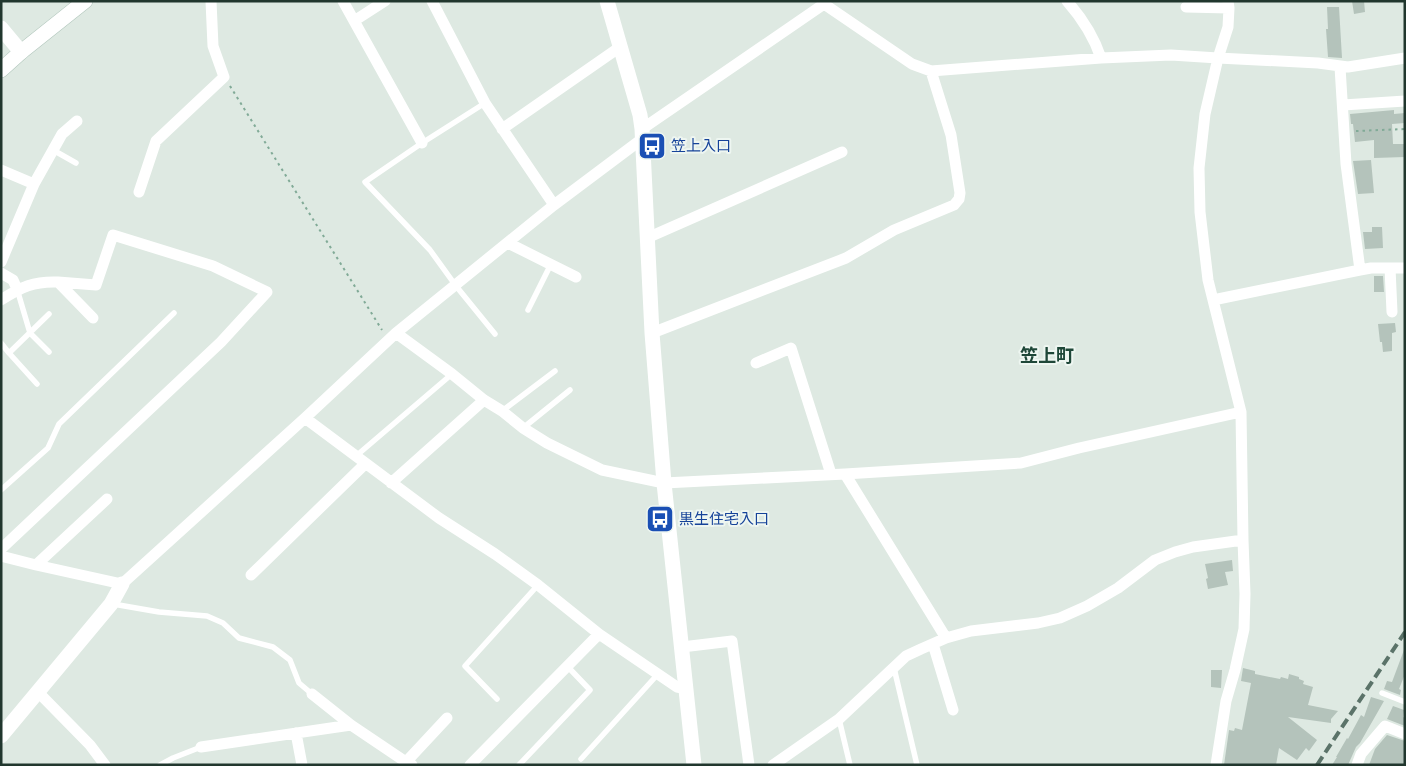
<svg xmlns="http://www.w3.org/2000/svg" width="1406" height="766" viewBox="0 0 1406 766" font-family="Mulish,'Noto Sans JP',sans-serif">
  <rect width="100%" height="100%" fill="#dee9e2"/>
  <path fill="#b4c3bb" d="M1352,1H1364L1365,12L1354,14Z
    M1327,7H1339L1342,58L1328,57L1326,29H1328Z
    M1394,110V114L1405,113V123L1392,124L1393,144H1405V157L1374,158V140L1355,142L1353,124H1351L1350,114Z
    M1371,160L1374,193L1358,194L1353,161Z
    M1372,227H1382L1383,248L1365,249L1363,232H1372Z
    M1374,276H1383L1384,292H1374Z
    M1395,323L1396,332L1392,333V351L1383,352L1382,342H1380L1378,324Z
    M1232,560L1233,571L1225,572L1228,585L1208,589L1206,579L1208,578L1205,564Z
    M1404,650H1405V674L1399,689L1401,690L1400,695L1384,689L1387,681L1392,682Z
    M1243,668L1255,671V674L1280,679L1281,677L1288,679L1289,674L1299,677V679L1304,681L1303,684L1313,687L1308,705L1338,711L1331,719V723L1288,717L1317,740L1309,751L1306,748L1297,760L1279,748L1276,765H1224L1229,730L1234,731L1235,728L1242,730L1251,683L1241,681Z
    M1211,670H1222L1221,688L1211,687Z
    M1371,697L1384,701L1360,743L1356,747L1348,765H1332L1337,757H1336L1347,738L1348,739L1361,715L1364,717Z
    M1393,706L1404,710L1403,717L1405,718V726L1387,719Z
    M1387,735L1405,741V765H1369L1375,749Z"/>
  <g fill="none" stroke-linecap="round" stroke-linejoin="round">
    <g stroke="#b2c7bd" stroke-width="16">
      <path id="secondary" d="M1,70L21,52L85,1"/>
    </g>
    <path stroke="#81aa97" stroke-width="2" stroke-dasharray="2.5 4" stroke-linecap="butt" d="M230,86L382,330
      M1356,131L1405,129"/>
    <path stroke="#fff" stroke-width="5.5" d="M485,103L422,143L365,182L430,250L456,286L495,334
      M53,150L76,163
      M17,289L30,333L49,352
      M528,310L551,264
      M1,343L9,353L49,314
      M9,353L37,384
      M502,411L555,371
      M523,428L570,390
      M356,456L452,374
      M1,490L48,448L59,424L174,313
      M113,604L159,612L207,616L223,623L239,638L273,647L290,660L299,683L312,694
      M894,668L917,765
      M1382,693L1405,702
      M497,699L465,666L538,585
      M839,719L850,765
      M581,759L658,674
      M160,765L173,758L201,747
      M519,765L590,690L568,667"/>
    <path stroke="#fff" stroke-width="11" d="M343,1L422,143
      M432,1L485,103L554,205
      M823,1L824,4L912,64L931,71L1101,58L1171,55L1218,58L1318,63L1348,67L1405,58
      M1067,1C1082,18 1094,37 1101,58
      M1186,7L1229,8
      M354,21L385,1
      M1340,67L1346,164L1360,270
      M1343,105L1405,101
      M502,129L620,47
      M642,129L824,4
      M1,170L34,184
      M139,192L156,141L224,77L213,46L211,1
      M647,238L842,152
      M508,243L576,277
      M1,262L34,184L62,134L77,121
      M1390,268L1392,312
      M1,273L13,280L17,289
      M1,300C21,287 34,281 58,282L93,318
      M1213,300L1360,270L1371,268H1405
      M396,333L452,374L484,400L502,411L523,428L547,443L602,470L664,483L845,474L1021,463L1079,448L1241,412
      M652,333L846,258L894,230L954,205L959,199L960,193L951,135L931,71
      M756,363L791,348L831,474
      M305,418L439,518L495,554L538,585L599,634L677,687L687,689
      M845,474L946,638
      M391,483L484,400
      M1,549L221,342L267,292L213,266L113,235L96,285L58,282
      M1,556L36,565L122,584L305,418L396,333L554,205L642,139
      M36,565L107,499
      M251,575L365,464
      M933,644L953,710
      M682,647L732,641L749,765
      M38,692L90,745L105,765
      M312,694L351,725L406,762L412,765
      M296,733L302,765
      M201,747L351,725
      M406,762L447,718
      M470,765L599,634
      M773,765L839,719L906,656L921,649L946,638L971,631L1038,623L1060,618L1087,606L1118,588L1155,560L1175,552L1193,547L1243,540
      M1216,765L1226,701L1235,670L1244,629L1245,594L1243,540L1241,412L1208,280L1200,212L1199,168L1205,114L1218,58L1228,27L1229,8L1228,1
      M1357,765L1361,754L1385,726L1405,734"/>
    <path stroke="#fff" stroke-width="15" d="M607,1L640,115L642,129L652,333L664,483L694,765
      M1,28L21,52
      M1,736L111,604L122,584"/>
    <use href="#secondary" stroke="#fff" stroke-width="15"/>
    <path stroke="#5b7369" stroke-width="4" stroke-dasharray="10 5" stroke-linecap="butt" d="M1317,765L1405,632"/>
  </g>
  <defs>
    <g id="bus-square" transform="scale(1.4375)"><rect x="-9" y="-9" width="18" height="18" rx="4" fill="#1a4fb4" stroke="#eef6f1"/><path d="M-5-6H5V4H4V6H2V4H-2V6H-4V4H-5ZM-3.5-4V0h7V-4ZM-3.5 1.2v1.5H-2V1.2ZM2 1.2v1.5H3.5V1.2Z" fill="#fff"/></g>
  </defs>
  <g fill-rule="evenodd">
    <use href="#bus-square" x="652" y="146"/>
    <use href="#bus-square" x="660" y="519"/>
  </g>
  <g text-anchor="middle" stroke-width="4" stroke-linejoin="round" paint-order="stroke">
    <g font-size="15" fill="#164399" stroke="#eef6f1" text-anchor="start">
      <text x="671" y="151">笠上入口</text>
      <text x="679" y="524">黒生住宅入口</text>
    </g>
    <g font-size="18" font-weight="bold" fill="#1e4738" stroke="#eef6f1">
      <text x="1047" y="362">笠上町</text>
    </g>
  </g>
  <rect width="1406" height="766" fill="none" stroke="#21372e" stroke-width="5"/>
</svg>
